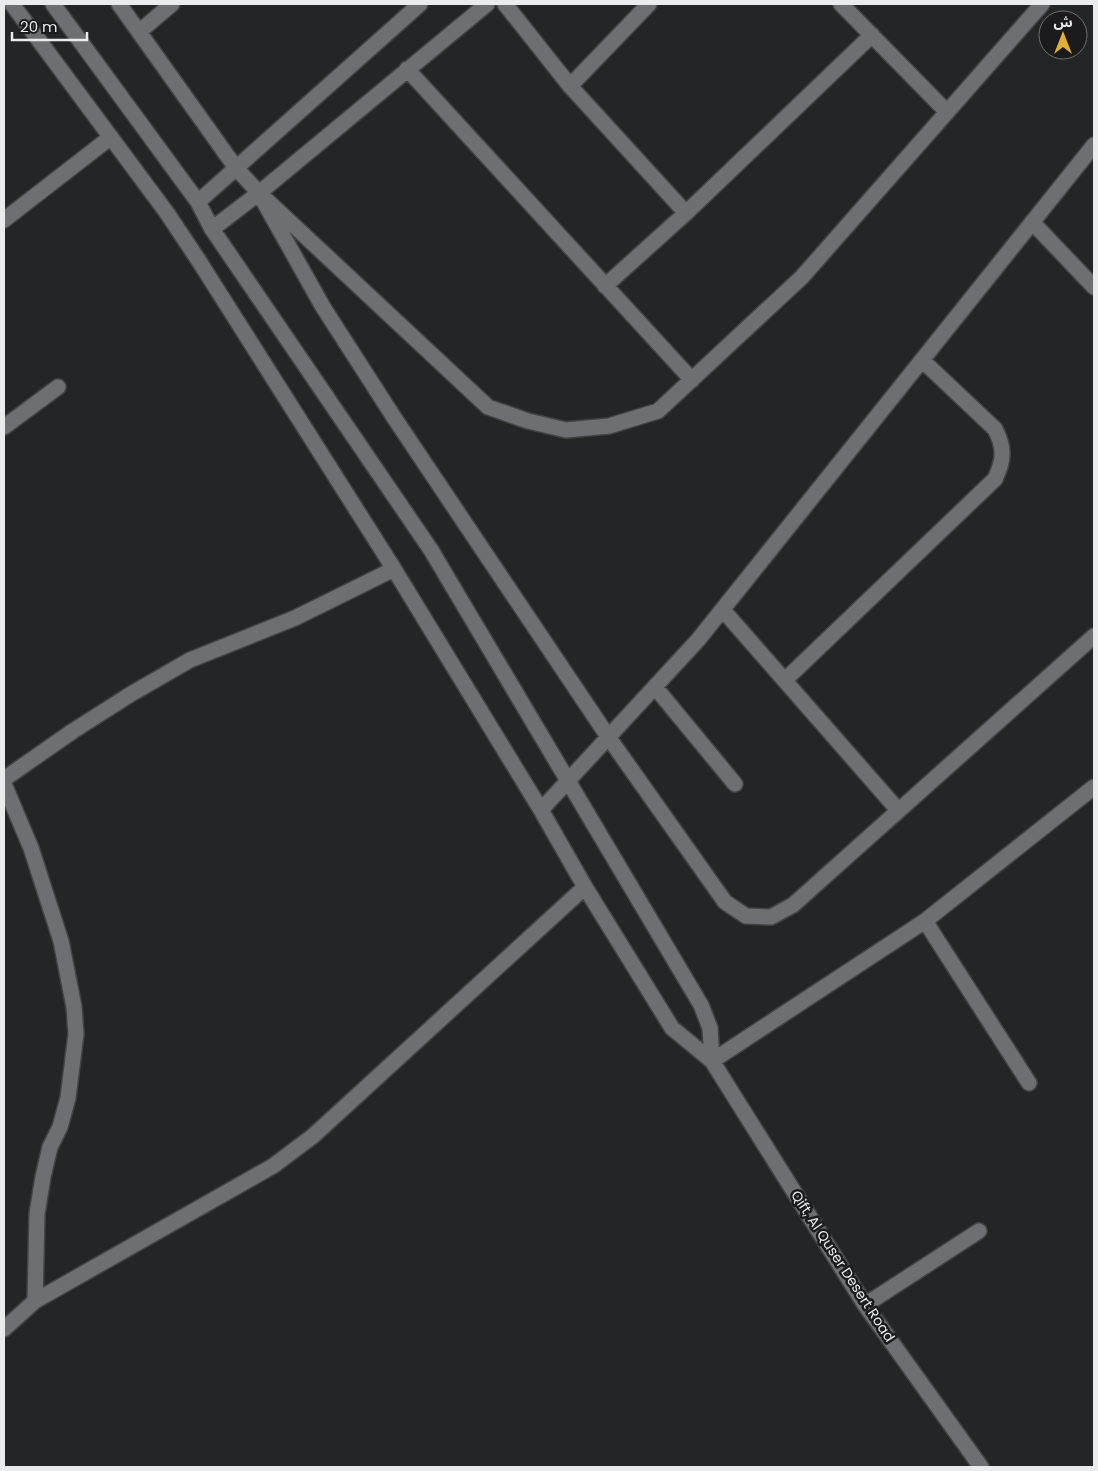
<svg xmlns="http://www.w3.org/2000/svg" width="1098" height="1471" viewBox="0 0 1098 1471" font-family="Poppins,'Noto Sans Arabic',sans-serif">
  <rect width="100%" height="100%" fill="#242527"/>
  <g fill="none" stroke-linecap="round" stroke-linejoin="round">
    <g stroke="#424345" stroke-width="18">
      <path id="minor" d="M12,4L167,213L199,261L394,569L541,810L585,887L672,1028L712,1061L865,1305L981,1467
        M53,4L198,202L212,229L431,550L701,1005L710,1028L712,1061
        M119,4L236,168L259,193L488,407L528,421L566,430L609,426L658,411L802,277L1042,4
        M505,4L570,86L686,213
        M841,4L947,112
        M139,32L172,4
        M407,69L692,380
        M570,86L649,4
        M259,193L323,307L395,419L609,738L725,902L746,916L771,917L793,905L1094,636
        M198,202L420,4
        M4,220L111,137
        M1033,223L1094,287
        M212,229L259,193L487,4
        M605,286L686,213L872,35
        M4,427L58,387
        M723,610L898,810
        M785,680L995,479C1004,460 1005,448 995,429L922,360
        M655,687L735,784
        M4,779L73,731L131,694L190,660L295,618L394,569
        M4,784L31,848L61,941L74,1007L76,1034L68,1098L60,1127L50,1147L43,1177L37,1214L35,1301
        M541,810L698,640L1094,145
        M925,921L1029,1083
        M712,1061L925,921L1094,787
        M865,1305L979,1231
        M4,1329L35,1301L273,1166L313,1136L585,887"/>
    </g>
    <use href="#minor" stroke="#6e6f72" stroke-width="15"/>
  </g>
  <g text-anchor="middle" stroke-width="5" stroke-linejoin="round" paint-order="stroke">
    <g font-size="14" fill="#eaebed" stroke="#1b1b1e">
      <text transform="translate(843 1266) rotate(57)" y="5">Qift, Al Quser Desert Road</text>
    </g>
  </g>
  <rect width="1098" height="1471" fill="none" stroke="#eaebed" stroke-width="10"/>
  <g transform="translate(1063 35)"><circle r="24" fill="#1b1b1e" stroke="#6e6e71"/>
  <path d="M0-4L9 19L0 12L-9 19Z" fill="#e2af34"/>
  <text y="-8" font-size="14" font-weight="bold" text-anchor="middle" fill="#eaebed">ش</text>
  </g>
  <path d="M12 32v8h75v-8" fill="none" stroke="#eaebed" stroke-width="2.5"/>
  <text x="20" y="32" font-size="15" fill="#eaebed" stroke="#1b1b1e" stroke-width="4" paint-order="stroke">20 m</text>
</svg>
